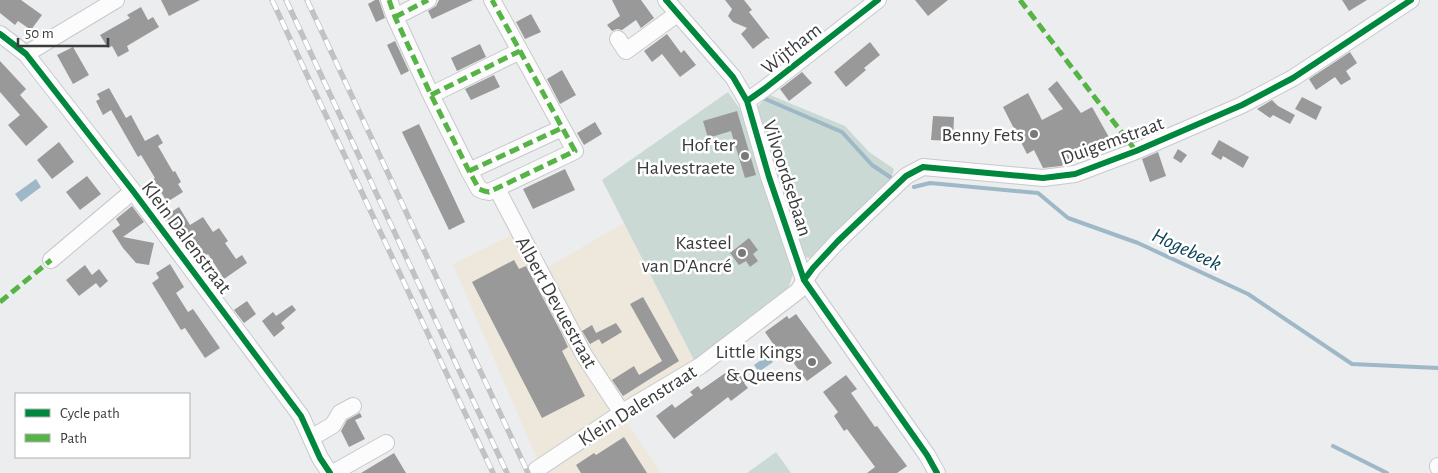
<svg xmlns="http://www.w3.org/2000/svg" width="1438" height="473" viewBox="0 0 1438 473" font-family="'Alegreya Sans',sans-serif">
  <rect width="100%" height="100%" fill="#ecedef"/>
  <path fill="#ede7dc" d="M624,223L694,360L619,409L626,421L661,473H543L453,264L527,227L548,267Z"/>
  <path fill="#cad9d3" d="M728,92L742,112L795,268L788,289L694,360L602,180Z
    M765,93L845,126L869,152L894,169L890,184L813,259L802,256L776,180L758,114L757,107L763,101Z
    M776,452L791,473H747Z"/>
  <path fill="#9eb8c8" d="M36,179L41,187L21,202L15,194Z
    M768,355L773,362L759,372L754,365Z"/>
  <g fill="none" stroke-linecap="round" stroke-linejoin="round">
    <path stroke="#9eb8c8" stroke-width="4" d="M763,98L842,132L872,165L890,177
      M914,187L930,183L1038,193L1068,218L1138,243L1248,294L1352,364L1438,368
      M1333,446L1387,473"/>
  </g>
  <path fill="#99999a" d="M0,0H21L42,15L31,30L18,21L15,25L0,13Z
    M161,0H200L169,16Z
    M375,0H379L385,18L376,22L368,4Z
    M439,0H473L432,19L428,11L436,6Z
    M612,0H641L654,18L641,28L636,20L622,30L617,29L612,31L607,25L620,16Z
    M725,0H744L752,10L749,12L770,39L767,38L753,49L741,34L747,28L733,22L728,16L732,9Z
    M915,0H948L928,16Z
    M1342,0H1367L1349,11Z
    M141,7L148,20L153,17L159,27L127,46L129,51L118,57L112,46L108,48L100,35L130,18L127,15Z
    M531,14L541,32L525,39L516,22Z
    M667,34L681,53L684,50L696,65L680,77L662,54L652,62L644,51Z
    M395,41L409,71L401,75L387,45Z
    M870,42L880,55L864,68L866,70L846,87L834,72Z
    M480,44L486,57L457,71L451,58Z
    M73,47L89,75L73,84L57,55Z
    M1350,52L1357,63L1346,71L1351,79L1341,85L1335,77L1316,90L1309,79Z
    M0,61L26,89L20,95L48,127L26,146L8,125L20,115L0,92Z
    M562,70L576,95L560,104L547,79Z
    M802,72L812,83L789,101L780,89Z
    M494,75L500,87L471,100L465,89Z
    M1057,81L1081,113L1092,107L1110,139L1061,166L1043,168L1034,150L1027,154L1003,107L1028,93L1042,120L1063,109L1048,89Z
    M109,88L126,118L131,115L145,141L158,134L163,143L158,146L173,172L175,171L181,182L178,184L183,192L167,202L153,179L155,178L141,155L138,157L111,110L103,115L96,101L100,99L97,94Z
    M1302,97L1322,107L1316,120L1295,109Z
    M1272,100L1278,106L1295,115L1290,124L1273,115L1270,118L1257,109Z
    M737,111L756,175L745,178L731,131L708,138L703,121Z
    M933,116L954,117L953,141L931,140Z
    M595,122L602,134L584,145L577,133Z
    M419,124L465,222L449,230L402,132Z
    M1219,140L1249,157L1243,168L1223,156L1221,160L1211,154Z
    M59,142L74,162L52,179L37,160Z
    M1178,149L1187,155L1181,163L1173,158Z
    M1158,152L1166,176L1150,182L1142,159Z
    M565,169L575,190L533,209L523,189Z
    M87,176L101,194L80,210L66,192Z
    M132,206L144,222L123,237L154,243L149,265L136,263L123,248L112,231L120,225L116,219Z
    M179,207L190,225L203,217L213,232L219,228L228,241L225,243L236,259L242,255L247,263L224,279L208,254L205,256L192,237L184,242L173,228L165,216Z
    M749,238L758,250L753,254L758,261L750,267L746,261L739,265L730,253Z
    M514,260L519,269L526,266L561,332L568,347L562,351L585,396L542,418L472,282Z
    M170,264L184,287L176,293L188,312L193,309L220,348L205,358L185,328L181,330L152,283L159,278L156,273Z
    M85,265L92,275L99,269L108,281L100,288L96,283L79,296L66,280Z
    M643,297L679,361L653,377L623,396L612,380L634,366L639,375L662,361L630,304Z
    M247,301L256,314L244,323L234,310Z
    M292,305L296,310L281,323L285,328L274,337L262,321L273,312L276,316Z
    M796,314L832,363L807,381L782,347L778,351L765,332L787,316L789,319Z
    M616,323L622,332L602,344L597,336L599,339L590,344L582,331L592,325L596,333Z
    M736,368L746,382L744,383L748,388L731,401L728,397L674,439L656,416L672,404L675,408L693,395L690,392L698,386L701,390L731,369L732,371Z
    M846,375L857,389L851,393L875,427L877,426L907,466L897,473H867L875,467L847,429L844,431L834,416L838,412L823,392Z
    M360,413L362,417L355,420L365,439L349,447L341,431L347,420Z
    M624,437L647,473H581L576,465L594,453L596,455Z
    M394,453L406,473H361Z"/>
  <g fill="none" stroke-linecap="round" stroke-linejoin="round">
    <g stroke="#c8c9cb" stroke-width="18">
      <path id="minor" d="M389,0L395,17L431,95L469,171L479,189L484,191L489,192L575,151L492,0
        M666,0L733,77L747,101L769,177L804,280L927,455L937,473
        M395,17L428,0
        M0,34L26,54L133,191L301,416L320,458L330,473
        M618,39L626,51L677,14
        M26,54L116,0
        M431,95L520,51
        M747,101L764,89L878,0
        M469,171L562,128
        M497,189L584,355L622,413
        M51,260L133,191
        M311,438L333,425L340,413L353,406
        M1438,466V467
        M536,470L626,410L700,366L798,291L813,268L838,241L906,176L923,167L1043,178L1075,174L1136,151L1242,105L1293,78L1411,0
        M333,473L386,443"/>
    </g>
    <use href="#minor" stroke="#fcfcfd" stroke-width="16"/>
    <g stroke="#c1c2c2" stroke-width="5.5">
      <path id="rail" d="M272,0L493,473
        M286,0L507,473
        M307,0L528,473"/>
    </g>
    <use href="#rail" stroke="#fff" stroke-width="4" stroke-dasharray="11" stroke-linecap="butt"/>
    <path stroke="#56b346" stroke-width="5" stroke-dasharray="10 5" stroke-linecap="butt" d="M389,0L395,17L431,95L469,171L479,189L484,191L489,192L575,151L492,0
      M1020,0L1136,151
      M395,17L428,0
      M431,95L520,51
      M469,171L562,128
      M0,302L51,260"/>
    <g stroke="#fff" stroke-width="9">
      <path id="cycleway" d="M666,0L733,77L747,101L769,177L804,280L927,455L937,473
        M0,34L26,54L133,191L301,416L320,458L330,473
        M747,101L764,89L878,0
        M804,280L813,268L838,241L906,176L923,167L1043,178L1075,174L1136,151L1242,105L1293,78L1411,0"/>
    </g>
    <use href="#cycleway" stroke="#00873e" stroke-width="6"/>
  </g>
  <g fill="#78797b" stroke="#fff" stroke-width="2">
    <circle cx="1034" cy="134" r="5"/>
    <circle cx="745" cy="156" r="5"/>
    <circle cx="742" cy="253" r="5"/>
    <circle cx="812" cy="362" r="5"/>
  </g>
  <g text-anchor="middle" stroke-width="5" stroke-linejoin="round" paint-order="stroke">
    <g font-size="20" fill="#3a3b3c" stroke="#fff">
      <text transform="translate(791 48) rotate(-38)" y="7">Wijtham</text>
      <text transform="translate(1112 140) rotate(-20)" y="7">Duigemstraat</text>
      <text transform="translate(788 178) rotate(72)" y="7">Vilvoordsebaan</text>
      <text transform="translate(187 237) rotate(53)" y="7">Klein Dalenstraat</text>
      <text transform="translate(557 302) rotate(61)" y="7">Albert Devuestraat</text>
      <text transform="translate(637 405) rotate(-32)" y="7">Klein Dalenstraat</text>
    </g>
    <g font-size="20" fill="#3a3b3c" stroke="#fff" text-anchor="end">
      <text x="1024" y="141">Benny Fets</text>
      <text x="735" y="151">Hof ter<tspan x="735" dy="23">Halvestraete</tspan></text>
      <text x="732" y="249">Kasteel<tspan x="732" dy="23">van D'Ancré</tspan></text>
      <text x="802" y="358">Little Kings<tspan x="802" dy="23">&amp; Queens</tspan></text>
    </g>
    <g font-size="21" font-style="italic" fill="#083e55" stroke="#fff">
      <text transform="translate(1187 249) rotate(25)" y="7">Hogebeek</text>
    </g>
  </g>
  <rect x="15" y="393" width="175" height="65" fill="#ffffff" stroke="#b0b1b1"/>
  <rect x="25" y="409" width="25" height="8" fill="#00873e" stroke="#b0b1b1"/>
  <text x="60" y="418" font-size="15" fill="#3a3b3c">Cycle path</text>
  <rect x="25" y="434" width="25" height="8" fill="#56b346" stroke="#b0b1b1"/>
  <text x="60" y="443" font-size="15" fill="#3a3b3c">Path</text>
  <path d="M18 38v8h90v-8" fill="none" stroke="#3a3b3c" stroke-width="2.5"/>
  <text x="25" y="38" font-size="15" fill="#3a3b3c" stroke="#ffffff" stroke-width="4" paint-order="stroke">50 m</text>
</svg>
